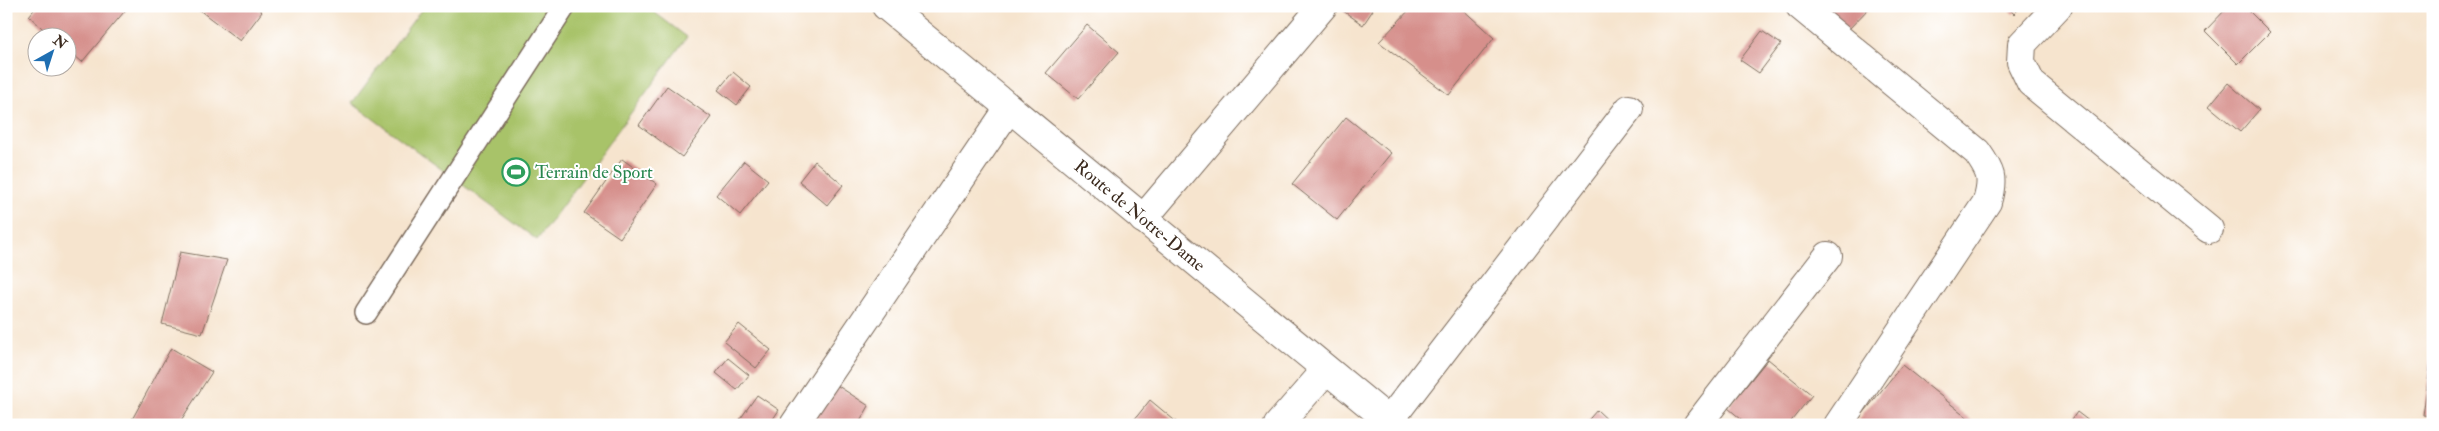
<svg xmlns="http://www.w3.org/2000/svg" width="2439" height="431" viewBox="0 0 2439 431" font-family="'IM FELL Double Pica',serif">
  <rect width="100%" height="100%" fill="#fff"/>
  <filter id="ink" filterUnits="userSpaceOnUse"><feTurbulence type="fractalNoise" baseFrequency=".02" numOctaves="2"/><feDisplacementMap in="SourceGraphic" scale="10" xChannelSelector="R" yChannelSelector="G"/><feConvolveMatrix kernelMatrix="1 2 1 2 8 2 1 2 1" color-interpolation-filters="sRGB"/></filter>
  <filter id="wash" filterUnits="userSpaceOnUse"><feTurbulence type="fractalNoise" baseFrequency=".0096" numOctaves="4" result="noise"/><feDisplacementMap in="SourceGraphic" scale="20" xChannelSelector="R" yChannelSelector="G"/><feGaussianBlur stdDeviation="1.12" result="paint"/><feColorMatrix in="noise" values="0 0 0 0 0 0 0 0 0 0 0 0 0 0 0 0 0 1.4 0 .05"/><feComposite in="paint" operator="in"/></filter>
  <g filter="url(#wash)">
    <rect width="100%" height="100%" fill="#f6e4ce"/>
    <path fill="#a8c369" stroke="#727644" d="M424,6H646L687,37L537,240L352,103Z"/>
    <g id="blocks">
      <path fill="#d68f8b" d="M37,6H129L82,62L68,50V38H53L29,16Z
        M194,6H255L262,12L240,41Z
        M1345,6H1368L1373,10L1363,25L1342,10Z
        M1413,6H1459L1494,38L1449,95L1379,42Z
        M1822,6H1871L1847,31Z
        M2007,6H2022L2014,14Z
        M2229,6H2244L2270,32L2238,64L2205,31Z
        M1087,25L1119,52L1078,99L1046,73Z
        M1762,31L1781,44L1759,73L1740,60Z
        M733,72L751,87L737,105L718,90Z
        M2228,83L2259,110L2240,132L2209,106Z
        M667,86L711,117L682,157L639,125Z
        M1346,117L1391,153L1337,220L1292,184Z
        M622,159L657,184L620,238L584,213Z
        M744,161L768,180L740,215L716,195Z
        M815,161L843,185L827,205L799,181Z
        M180,252L227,260L202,334L162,324Z
        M739,324L771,350L756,368L724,342Z
        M171,348L212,372L178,425H129Z
        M2432,354H2433V416L2423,415Z
        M728,358L749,375L737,390L716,373Z
        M1768,359L1812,395L1788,425H1748L1728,408Z
        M1902,365L1977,425H1864L1858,420Z
        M835,384L869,406L858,425H812L811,424Z
        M757,395L779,410L769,425H736Z
        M1150,400L1180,425H1130Z
        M1597,410L1613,425H1584Z
        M2077,412L2094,425H2068Z"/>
    </g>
  </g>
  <g filter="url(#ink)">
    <use href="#blocks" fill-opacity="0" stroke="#7c6b5c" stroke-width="1"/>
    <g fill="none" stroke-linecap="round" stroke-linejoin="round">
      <g stroke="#7c6b5c" stroke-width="24">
        <path id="service" d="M366,313L565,6"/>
      </g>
      <g stroke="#7c6b5c" stroke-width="30">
        <path id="minor" d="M1800,6L1977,152C1991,172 1994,178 1987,202L1838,425
          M2058,6L2022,44L2021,62L2031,83L2209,229
          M1143,219L1323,6
          M1389,421L1629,109
          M794,425L1009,108
          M1278,425L1326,370
          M1697,425L1828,256"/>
      </g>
      <g stroke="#7c6b5c" stroke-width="30">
        <g id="tertiary">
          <path id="s1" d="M886,6L1394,425"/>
        </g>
      </g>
      <use href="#service" stroke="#fff" stroke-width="21"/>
      <use href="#minor" stroke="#fff" stroke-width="28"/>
      <use href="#tertiary" stroke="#fff" stroke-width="28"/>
    </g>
  </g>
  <defs>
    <g id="stadium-ring" transform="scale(1.4375)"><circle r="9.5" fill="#fff" stroke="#2e9e5b" stroke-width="1.5"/><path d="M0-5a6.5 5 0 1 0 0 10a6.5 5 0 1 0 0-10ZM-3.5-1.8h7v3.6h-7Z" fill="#2e9e5b"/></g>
  </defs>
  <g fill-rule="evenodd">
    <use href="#stadium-ring" x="516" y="172"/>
  </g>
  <g text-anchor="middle" stroke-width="4" stroke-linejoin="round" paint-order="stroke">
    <g font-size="18" fill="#27864d" stroke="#fff" text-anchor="start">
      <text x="535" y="178">Terrain de Sport</text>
    </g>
    <g font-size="18" fill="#3b2a1e" stroke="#fff">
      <text dy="6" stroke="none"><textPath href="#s1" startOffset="329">Route de Notre-Dame</textPath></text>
    </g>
  </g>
  <rect width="2439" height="431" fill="none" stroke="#fff" stroke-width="25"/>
  <g transform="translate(52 52) rotate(39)"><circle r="24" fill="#ffffff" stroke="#b1aaa5"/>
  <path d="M0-4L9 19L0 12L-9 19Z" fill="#1f6fb2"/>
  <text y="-8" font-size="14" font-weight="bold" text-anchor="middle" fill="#3b2a1e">N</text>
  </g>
</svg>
